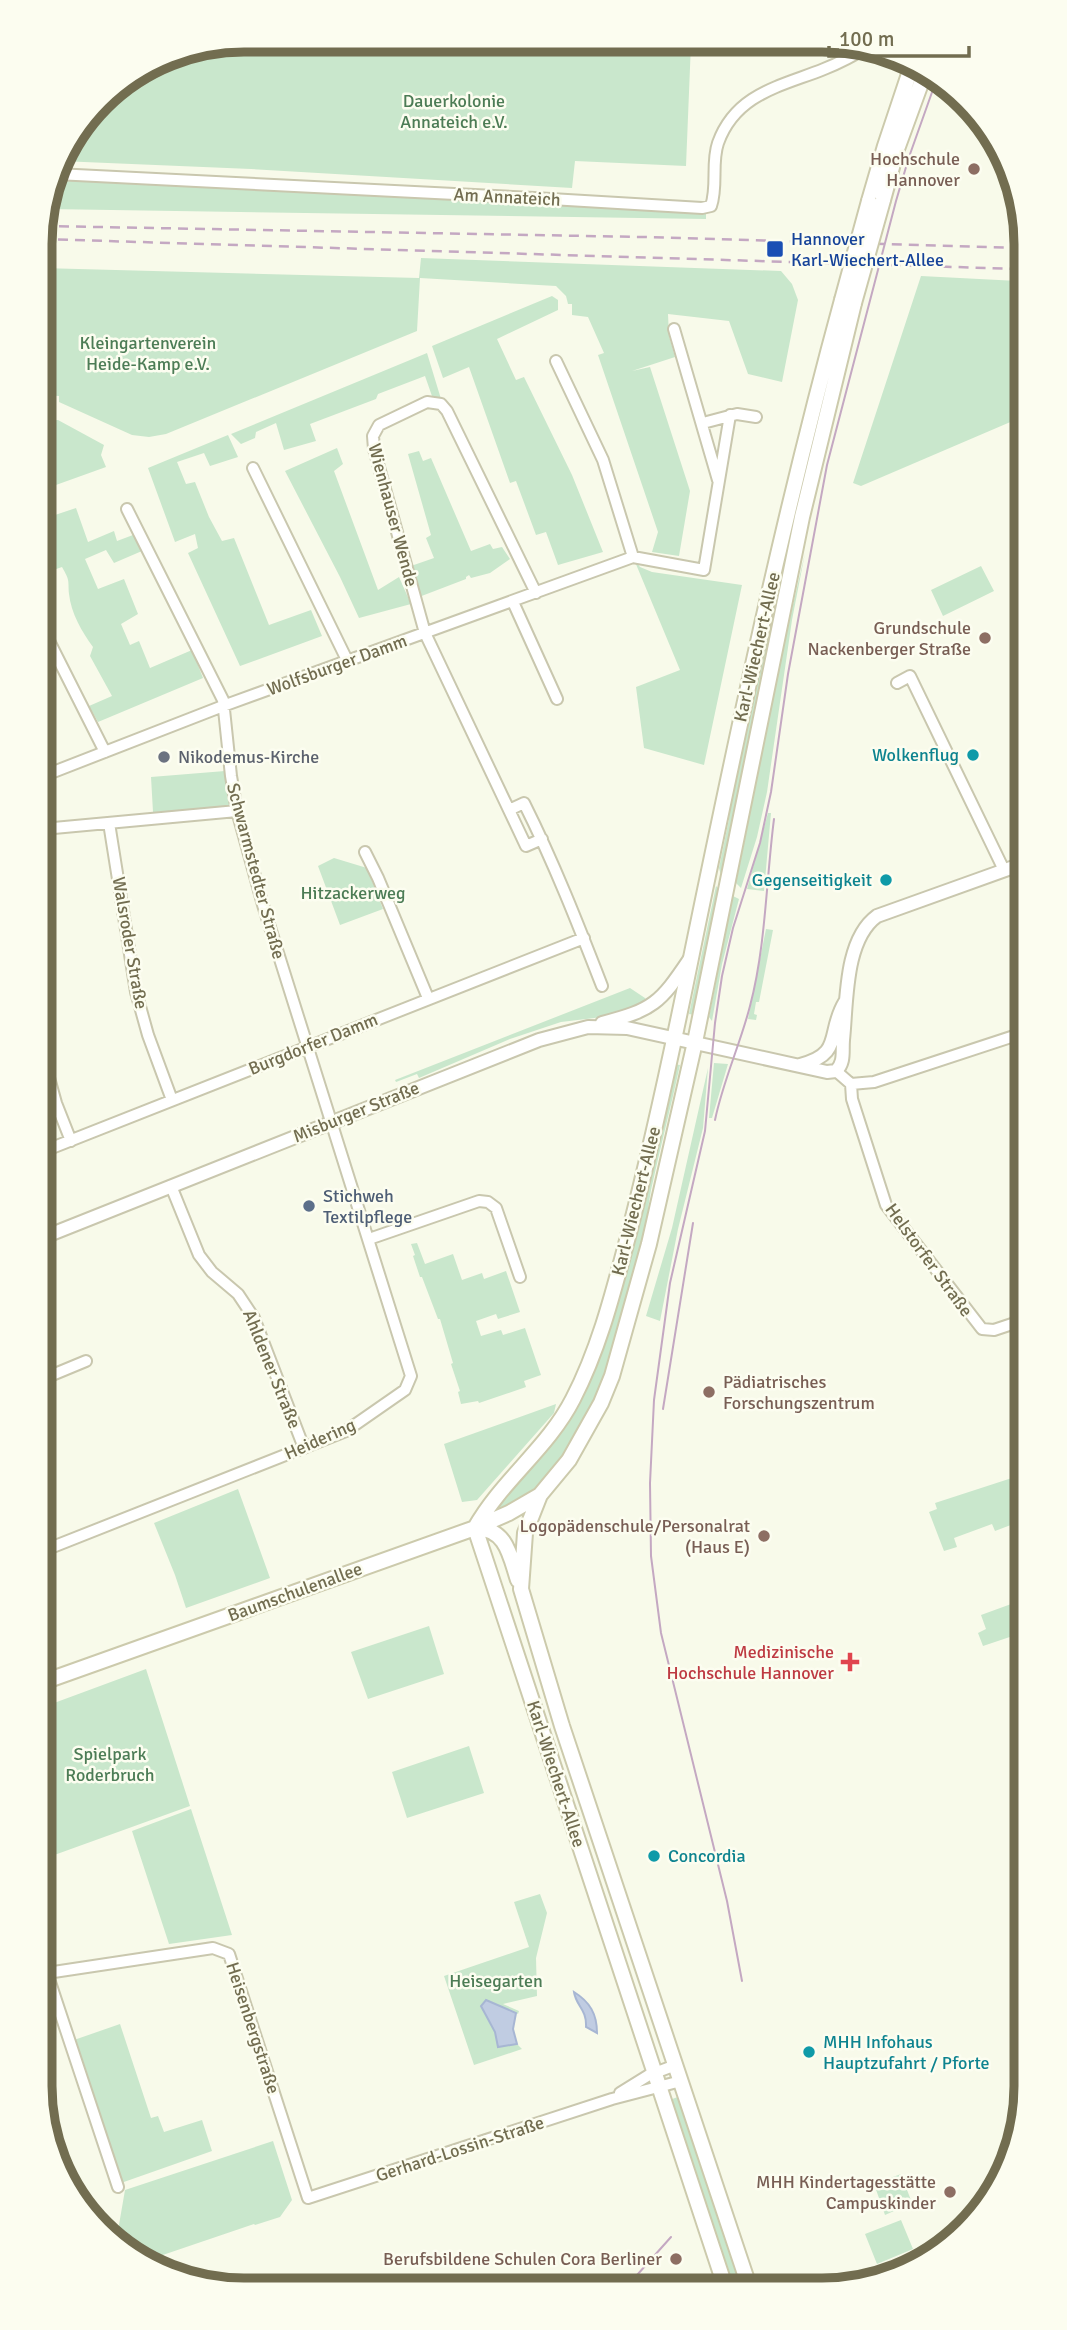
<svg xmlns="http://www.w3.org/2000/svg" width="1067" height="2330" viewBox="0 0 1067 2330" font-family="Signika,sans-serif">
  <rect width="100%" height="100%" fill="#f8faea"/>
  <path fill="#c9e7cc" d="M245,40L691,43L686,166L575,161L572,188L251,169L60,161L61,155L110,91L167,56Z
    M55,179L706,210V219L47,209Z
    M421,258L781,271L792,284L798,300L782,382L748,374L729,321L668,314L669,336L675,357L632,371L650,367L690,491L679,556L652,552L658,532L598,355L604,353L588,317L572,315V304H568L566,296L556,286L420,278L417,331L166,434L149,437L132,435L59,402V396L41,395V268L419,278Z
    M921,276L1020,281V418L861,486L853,483Z
    M552,296L558,300V310L497,339L516,380L524,377L572,475L603,552L558,565L546,532L536,535L516,481L510,483L469,367L443,378L432,346Z
    M427,353L441,399H433L425,376L378,394L376,399L310,424L316,441L284,450L276,423L256,432L255,438L241,444L231,434Z
    M58,420L104,445L101,455L106,467L42,490L41,421Z
    M228,435L238,457L210,466L204,453L177,462L186,484L195,482L209,517L222,541L234,538L269,625L311,610L322,636L240,666L188,553L198,548L195,534L175,542L148,468Z
    M809,447L812,448L779,593L722,879L719,868L729,819L730,788Z
    M337,448L343,464L334,471L378,590L399,577L411,604L359,618L340,577L285,471Z
    M419,451L423,461L431,458L471,551L490,544L493,549L502,547L510,559L490,573L471,578L469,575L466,577V579L419,597L411,566L434,558L426,538L431,535L408,454Z
    M76,508L88,542L114,531L117,541L133,535L142,551L114,563L106,550L85,559L98,589L124,579L138,614L121,624L130,645L139,641L150,668L192,650L203,678L98,722L89,706L112,696L90,656L93,647C82,632 71,613 69,594C68,579 70,581 62,567L42,574V543L56,536L49,517Z
    M805,553L792,620L767,792L757,837L741,888L736,883L786,635Z
    M633,557L640,567L652,572L742,585L704,765L644,748L636,687L680,670Z
    M981,566L994,591L943,616L931,590Z
    M225,771L230,810L153,812L151,777Z
    M768,813H771L764,891L747,889Z
    M334,858L367,868L383,909L340,925L318,866Z
    M716,886L720,890L695,1015L689,1014Z
    M733,896L739,899L722,964L712,1021L709,1017Z
    M766,929L773,930L759,1002H756L754,1014L757,1015L756,1020L748,1019Z
    M630,988L645,998L648,1003L611,1016L561,1022L510,1039L419,1078L417,1074L396,1082L395,1080Z
    M714,1063L728,1064L712,1118H709Z
    M673,1064L680,1065C671,1107 660,1148 651,1190C648,1206 647,1222 644,1237C640,1260 632,1282 626,1304C605,1379 578,1477 499,1510L493,1507C528,1472 560,1440 581,1395Z
    M708,1068L703,1128L678,1229L660,1321L646,1316L672,1228Z
    M417,1243L425,1264L453,1254L462,1280L482,1273L484,1279L506,1271L520,1312L498,1319L496,1314L476,1321L481,1336L501,1330L503,1335L525,1328L541,1375L524,1381L526,1387L479,1403L478,1401L461,1404L458,1392L460,1391L451,1364L453,1363L440,1319H438L422,1277H420L413,1256L415,1255L411,1244Z
    M556,1404L554,1413L477,1500L462,1502L444,1444Z
    M1024,1474V1520L995,1531L992,1524L954,1538L957,1547L944,1551L929,1512L937,1509L935,1503Z
    M238,1489L270,1578L186,1608L175,1575L154,1523Z
    M1025,1599V1632L983,1646L978,1633L986,1629L981,1615Z
    M429,1626L444,1674L368,1699L351,1652Z
    M146,1669L190,1806L46,1858V1706Z
    M469,1746L484,1793L407,1818L392,1772Z
    M191,1809L232,1935L169,1944L132,1831Z
    M540,1894L547,1913L536,1958L537,1996L503,2004L519,2011L518,2014L487,2000L481,2006L495,2032L498,2047L517,2044L522,2049L474,2065L444,1976L529,1947L514,1902Z
    M120,2024L151,2118L158,2116L164,2132L202,2120L212,2151L121,2183L74,2040Z
    M686,2094L748,2283H724L664,2102Z
    M273,2141L292,2200L280,2217L255,2225L254,2224L151,2259L116,2242L125,2190Z
    M901,2174L912,2203L885,2215L874,2184Z
    M901,2220L913,2249L877,2264L865,2234Z
    M920,2255L875,2283H841L849,2280Z"/>
  <path fill="#c0cce2" stroke="#a7b6d3" stroke-width="2" d="M574,1992C590,2002 597,2014 597,2033L586,2027C587,2009 576,2006 574,1992Z
    M486,2000L516,2013L513,2029L517,2044L498,2047L495,2032L481,2006Z"/>
  <g fill="none" stroke-linecap="round" stroke-linejoin="round">
    <g stroke="#c9c7ae" stroke-width="14">
      <path id="minor" d="M56,174L534,198L702,208L711,206C718,186 711,163 718,143C736,93 782,86 824,69C839,63 853,56 867,47
        M674,329L718,480
        M556,361L603,460L633,557
        M703,423L737,414L756,417
        M253,468L347,660
        M633,557L704,570L730,415
        M513,602L557,699
        M42,627L105,752
        M897,683L910,676L1004,870
        M43,776L223,706L633,557
        M509,810L425,633L374,449L373,436L379,425L427,402L441,404L447,411L536,593
        M109,823L136,992L148,1035L172,1100
        M43,829L237,811
        M542,839L526,846L509,810L524,803C554,863 578,924 602,986
        M365,852L378,878L428,998
        M44,1060L56,1103L71,1141
        M836,1071L851,1084L852,1099L886,1205L982,1329L994,1330L1024,1320
        M851,1084L874,1082L1023,1033
        M44,1151L584,938
        M171,1186L199,1255L212,1272L238,1294L254,1318L304,1448
        M369,1239L479,1201L488,1202L496,1208L520,1277
        M45,1378L86,1361
        M45,1550L346,1431L405,1390L411,1376L263,905L237,811L231,776L223,700L127,509
        M47,1973L213,1948L229,1954L308,2198L612,2099L681,2081
        M47,1973L118,2187
        M620,2093L649,2075L676,2065"/>
    </g>
    <g stroke="#c9c7ae" stroke-width="16">
      <path id="tertiary" d="M602,1023C653,1010 660,1003 689,960
        M800,1065C844,1054 826,1033 845,1002
        M44,1237L539,1040L588,1027L627,1028L827,1072L836,1071C845,1062 842,1052 843,1040C847,1003 844,940 877,916L1022,864"/>
    </g>
    <g stroke="#cccaac" stroke-width="18">
      <path id="secondary" d="M883,200L897,149L924,75
        M869,201L885,146L911,68
        M476,1528C507,1529 510,1556 518,1580
        M46,1681L475,1528L509,1513L540,1495
        M724,2283L475,1528C502,1480 548,1448 573,1399C600,1347 614,1289 629,1233C653,1140 673,1047 692,953C737,734 783,516 842,300
        M748,2283L562,1726L521,1589L525,1533L540,1495L569,1460L601,1403L612,1376L649,1244L695,1042L802,517L854,303"/>
    </g>
    <use href="#minor" stroke="#fff" stroke-width="10"/>
    <use href="#tertiary" stroke="#fff" stroke-width="12"/>
    <use href="#secondary" stroke="#fff" stroke-width="14"/>
    <path stroke="#c4a8c2" stroke-width="2" d="M715,1120C723,1081 740,1045 750,1006C766,945 766,881 774,819
      M663,1409L693,1223
      M742,1981L727,1901L661,1633L651,1556L650,1483L654,1400L670,1283L705,1131L715,1023L722,976L733,928L760,843L771,792L788,674L827,465L896,201L909,157L936,81
      M629,2284L671,2237"/>
    <path stroke="#c4a8c2" stroke-width="2.5" stroke-dasharray="10 7" stroke-linecap="butt" d="M42,226L643,237L1020,248
      M41,239L1020,269"/>
    <g stroke="#cccaac" stroke-width="18" stroke-linecap="butt">
      <path id="secondary-bridge" d="M842,300L869,201
        M854,303L883,200"/>
    </g>
    <use href="#secondary-bridge" stroke="#fff" stroke-width="14"/>
  </g>
  <g fill="#8d6e63" stroke="#fcfdf0" stroke-width="2.5">
    <circle cx="974" cy="169" r="7"/>
    <circle cx="985" cy="638" r="7"/>
    <circle cx="709" cy="1392" r="7"/>
    <circle cx="764" cy="1536" r="7"/>
    <circle cx="950" cy="2192" r="7"/>
    <circle cx="676" cy="2259" r="7"/>
  </g>
  <rect fill="#1a4fb4" stroke="#fcfdf0" stroke-width="2.5" x="766" y="240" width="18" height="18" rx="3.5"/>
  <g fill="#0f9aa8" stroke="#fcfdf0" stroke-width="2.5">
    <circle cx="973" cy="755" r="7"/>
    <circle cx="886" cy="880" r="7"/>
    <circle cx="654" cy="1856" r="7"/>
    <circle cx="809" cy="2052" r="7"/>
  </g>
  <circle fill="#6b7280" stroke="#fcfdf0" stroke-width="2.5" cx="164" cy="757" r="7"/>
  <circle fill="#5c6f8a" stroke="#fcfdf0" stroke-width="2.5" cx="309" cy="1206" r="7"/>
  <path fill="#e0444e" stroke="#fcfdf0" stroke-width="2.5" d="M846.5 1651.5h7v7h7v7h-7v7h-7v-7h-7v-7h7z"/>
  <g text-anchor="middle" stroke-width="5" stroke-linejoin="round" paint-order="stroke">
    <g font-size="18" fill="#4c7c55" stroke="#fcfdf0">
      <text x="454" y="107">Dauerkolonie<tspan x="454" dy="21">Annateich e.V.</tspan></text>
      <text x="148" y="349">Kleingartenverein<tspan x="148" dy="21">Heide-Kamp e.V.</tspan></text>
      <text x="353" y="899">Hitzackerweg</text>
      <text x="110" y="1760">Spielpark<tspan x="110" dy="21">Roderbruch</tspan></text>
      <text x="496" y="1987">Heisegarten</text>
    </g>
    <g font-size="18" fill="#785e54" stroke="#fcfdf0" text-anchor="end">
      <text x="960" y="165">Hochschule<tspan x="960" dy="21">Hannover</tspan></text>
      <text x="971" y="634">Grundschule<tspan x="971" dy="21">Nackenberger Straße</tspan></text>
      <text x="723" y="1388" text-anchor="start">Pädiatrisches<tspan x="723" dy="21">Forschungszentrum</tspan></text>
      <text x="750" y="1532">Logopädenschule/Personalrat<tspan x="750" dy="21">(Haus E)</tspan></text>
      <text x="936" y="2188">MHH Kindertagesstätte<tspan x="936" dy="21">Campuskinder</tspan></text>
      <text x="662" y="2265">Berufsbildene Schulen Cora Berliner</text>
    </g>
    <g font-size="18" fill="#726d50" stroke="#fcfdf0">
      <text transform="translate(507 197) rotate(3)" y="6">Am Annateich</text>
      <text transform="translate(393 515) rotate(75)" y="6">Wienhauser Wende</text>
      <text transform="translate(757 647) rotate(-77)" y="6">Karl-Wiechert-Allee</text>
      <text transform="translate(337 665) rotate(-20)" y="6">Wolfsburger Damm</text>
      <text transform="translate(256 871) rotate(75)" y="6">Schwarmstedter Straße</text>
      <text transform="translate(130 943) rotate(80)" y="6">Walsroder Straße</text>
      <text transform="translate(313 1044) rotate(-22)" y="6">Burgdorfer Damm</text>
      <text transform="translate(356 1112) rotate(-22)" y="6">Misburger Straße</text>
      <text transform="translate(636 1201) rotate(-76)" y="6">Karl-Wiechert-Allee</text>
      <text transform="translate(929 1260) rotate(54)" y="6">Helstorfer Straße</text>
      <text transform="translate(272 1369) rotate(68)" y="6">Ahldener Straße</text>
      <text transform="translate(320 1439) rotate(-24)" y="6">Heidering</text>
      <text transform="translate(295 1592) rotate(-20)" y="6">Baumschulenallee</text>
      <text transform="translate(556 1774) rotate(72)" y="6">Karl-Wiechert-Allee</text>
      <text transform="translate(253 2028) rotate(72)" y="6">Heisenbergstraße</text>
      <text transform="translate(460 2149) rotate(-18)" y="6">Gerhard-Lossin-Straße</text>
    </g>
    <g font-size="18" fill="#164399" stroke="#fcfdf0" text-anchor="start">
      <text x="791" y="245">Hannover<tspan x="791" dy="21">Karl-Wiechert-Allee</tspan></text>
    </g>
    <g font-size="18" fill="#0d838f" stroke="#fcfdf0" text-anchor="end">
      <text x="959" y="761">Wolkenflug</text>
      <text x="872" y="886">Gegenseitigkeit</text>
      <text x="668" y="1862" text-anchor="start">Concordia</text>
      <text x="823" y="2048" text-anchor="start">MHH Infohaus<tspan x="823" dy="21">Hauptzufahrt / Pforte</tspan></text>
    </g>
    <g font-size="18" fill="#5b616d" stroke="#fcfdf0" text-anchor="start">
      <text x="178" y="763">Nikodemus-Kirche</text>
    </g>
    <g font-size="18" fill="#4e5e75" stroke="#fcfdf0" text-anchor="start">
      <text x="323" y="1202">Stichweh<tspan x="323" dy="21">Textilpflege</tspan></text>
    </g>
    <g font-size="18" fill="#be3a42" stroke="#fcfdf0" text-anchor="end">
      <text x="834" y="1658">Medizinische<tspan x="834" dy="21">Hochschule Hannover</tspan></text>
    </g>
  </g>
  <path d="M0 0H1067V2330H0ZM244 52H822A192 192 0 0 1 1014 244V2086A192 192 0 0 1 822 2278H244A192 192 0 0 1 52 2086V244A192 192 0 0 1 244 52Z" fill="#fcfdf0" fill-rule="evenodd"/>
  <path fill="none" stroke="#726d50" stroke-width="9" d="M244 52H822A192 192 0 0 1 1014 244V2086A192 192 0 0 1 822 2278H244A192 192 0 0 1 52 2086V244A192 192 0 0 1 244 52Z"/>
  <path d="M829 46v10h140v-10" fill="none" stroke="#726d50" stroke-width="3.5"/>
  <text x="839" y="46" font-size="21" fill="#726d50" stroke="#fcfdf0" stroke-width="5" paint-order="stroke">100 m</text>
</svg>
